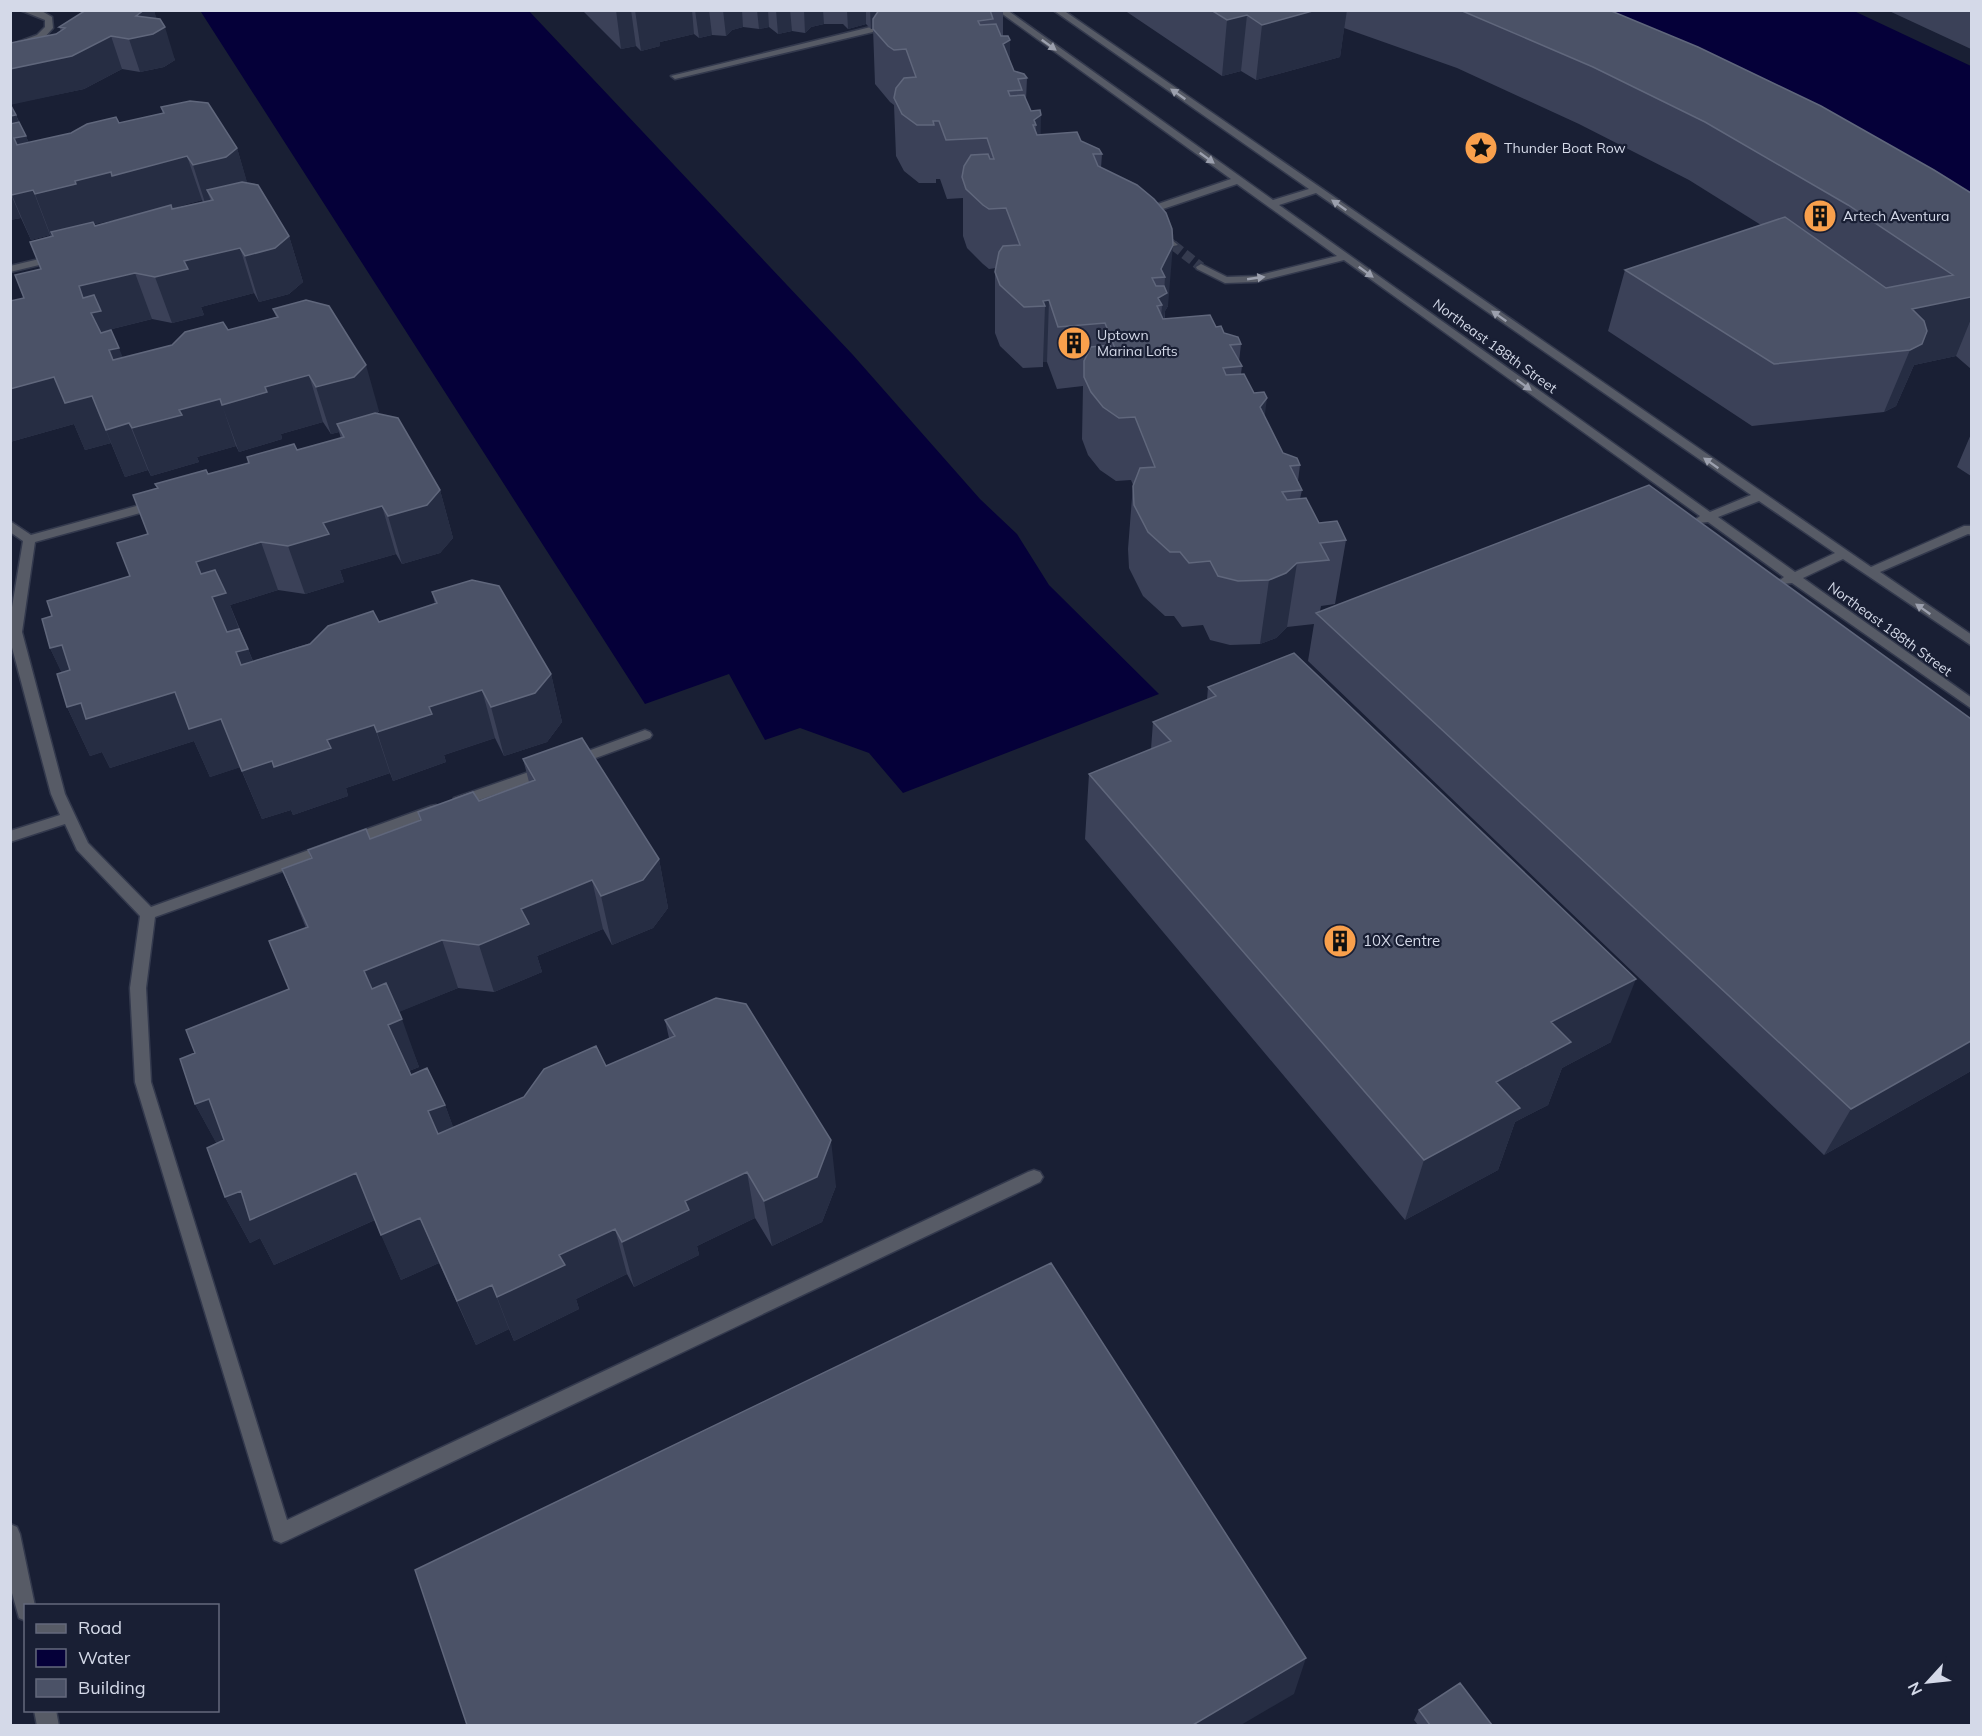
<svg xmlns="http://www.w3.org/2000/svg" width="1982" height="1736" viewBox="0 0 1982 1736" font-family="Mulish,sans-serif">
  <rect width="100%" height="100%" fill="#191f34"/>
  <path fill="#050039" d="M210,11H529L853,355L980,499L1017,534L1049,585L1159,694L903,793L869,753L800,728L765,740L729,674L645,704L201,12Z
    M1559,11H1854L1971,66V230Z"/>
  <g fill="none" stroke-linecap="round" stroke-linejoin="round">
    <path stroke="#353b4f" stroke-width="10" stroke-dasharray="10 4.5" stroke-linecap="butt" d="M1173,245L1201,267"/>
    <g stroke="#33394d" stroke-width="3">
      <path id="minor" d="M20,10H40L52,17L53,28L43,39L10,51V45L37,35L45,27V20Z
        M997,10H1007L1273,200L1309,189L1053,10H1063L1871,567L1964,526H1972V535L1968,534L1880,572L1972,635V646L1843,559L1803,578L1972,698V709L1792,583L1780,584L1779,581L1784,577L1708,522L1697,523L1695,520L1700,516L1344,260L1256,282L1225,283L1197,269L1196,267L1201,264L1227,277L1256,276L1337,256L1237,184L1157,211L1149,221L1178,245L1169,247L1139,222L1149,207L1231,179ZM1316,193L1751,495L1710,512L1279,205ZM1759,501L1835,553L1795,572L1718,517Z
        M891,22L895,25L894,27L675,79L671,76Z
        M56,255L60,256V260L10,272V266Z
        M158,500L162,501V507L35,542L22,632L65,794L88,843L151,907L431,806L436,805L443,810L441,814L155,917L146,988L151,1082L287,1520L1028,1172L1034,1170L1040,1172L1043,1177L1040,1182L288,1540L281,1543L274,1540L135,1082L130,988L140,916L77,850L65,824L10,842V831L60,815L51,794L10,640V619L23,541L10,532V521L31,535Z
        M645,730L650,732L652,735L650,738L574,766L567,761L569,758Z
        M546,766L553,771L551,775L459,807L452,802L454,798Z
        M10,1524L17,1527L20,1534L35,1606H26V1621L19,1618L10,1586Z
        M34,1710H56L59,1726H37Z"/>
    </g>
    <use href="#minor" fill="#575b66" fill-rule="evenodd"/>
  </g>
  <path fill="#3b4158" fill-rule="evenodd" d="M154,10L156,19L175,60L164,67L140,72L122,69L84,89L11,104L29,143L163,113L161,107L237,148L247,183L289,236L303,282L289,294L259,302L254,293L201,307L204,315L172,323L152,319L108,330L123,358L276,317L273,309L379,411L377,414L440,490L453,538L440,553L402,564L396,554L340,570L344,582L305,594L278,590L230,605L253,661L435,604L432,592L551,674L562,722L547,742L504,756L495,738L444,755L446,762L393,781L390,773L346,788L348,796L293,815L291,810L262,819L240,767L210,777L194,741L110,768L102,752L90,756L67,707L62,673L50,648L52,616L130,576L148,534L157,489L155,484L208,474L341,438L339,432L331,434L323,422L281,434L282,439L239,452L236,446L197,457L199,462L151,476L148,470L125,477L111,443L85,450L74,424L10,442V301L24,298L41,269L51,237L50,235L31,240L21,218L10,220V43L56,34L61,31L59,27ZM202,200L203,202L172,209V208ZM127,217L95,226L94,224Z
    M582,10H1003V36L1010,40V61L1014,71L1027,78L1026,100L1041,135L1081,141L1102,154L1101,168L1166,213L1168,306L1165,311V319L1216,327L1241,344L1239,362L1242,366L1241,374L1265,417L1283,453L1300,465L1298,481L1302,490L1300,499L1319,523L1346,540L1335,604L1321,606L1320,611L1971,719V1071L1824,1155L1308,661L1314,624L1287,627L1276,638L1260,644L1230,645L1210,640L1203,625L1182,627L1174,616H1165L1143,596L1129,568L1128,549L1133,485L1131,480L1116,481L1100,470L1088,455L1082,439L1083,386L1057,389L1047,362H1043V367L1023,368L1000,346L995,333V272L996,268L989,269L983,264L967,248L963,236V198L947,199L940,179H936V183H919L904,171L896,156L894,105L890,102L875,84L873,28L871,29L866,24L848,29L843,24H824L811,27L805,33L792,31L778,34L769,27L759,29L743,27L732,30L726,36L712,35L699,38L694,34L660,42V46L641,51L636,46L621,49Z
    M1124,10H1609L1971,193V369L1956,356L1914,365L1896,406L1884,412L1752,426L1608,331L1625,270L1761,225L1689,180L1579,124L1457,68L1344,28L1340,57L1256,80L1241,71L1222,76Z
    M1887,10H1971V49Z
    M1971,434V476L1957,467Z
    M1208,687L1611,1042L1562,1068L1548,1105L1515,1122L1498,1170L1405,1220L1085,839L1089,774L1151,749L1153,722L1207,700Z
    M523,759L659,859L668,908L653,928L612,945L603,929L537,956L542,972L494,992L458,988L398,1012L419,1067L409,1071L411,1075L445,1105L453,1127L606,1066L669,1038L665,1020L836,1186L822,1222L772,1246L755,1218L697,1246L699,1255L634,1287L627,1274L576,1299L579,1309L514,1341L509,1329L476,1345L439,1263L401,1280L375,1220L274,1265L260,1238L250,1243L225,1197L217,1144L195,1104V1053L289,989L306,928L282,869L311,858L308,850L370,839L420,820L418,812L479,801L529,782Z
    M1419,1710L1492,1725H1418L1414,1720Z"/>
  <path fill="#262d43" d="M144,10H154L160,30L165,27L175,60L164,67L140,72L129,39L136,16Z
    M616,10H631L636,46L621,49Z
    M635,10H692L694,34L660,42V46L641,51Z
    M695,10H709L712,35L699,38Z
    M723,10H742L743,27L732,30L726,36Z
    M757,10H768L769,27L759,29Z
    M776,10H790L792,31L778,34Z
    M804,10H823L824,24L811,27L805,33Z
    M847,10H866V24L848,29Z
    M870,10H901V22L871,29Z
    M1316,10H1347L1340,57L1256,80L1262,25Z
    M1247,15L1241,71L1222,76L1227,20Z
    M111,36L122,69L84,89L10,105V69Z
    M1010,40V91H1008L1003,44Z
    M10,105L16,115L24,136H26L43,179L32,182L10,132Z
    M1041,115L1040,172L1035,176L1036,125L1034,120Z
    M237,148L250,192L213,200L207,190L213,208L207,209L193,165Z
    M187,156L202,200L128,221L112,176Z
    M111,172L127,217L91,225L52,239L35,194L75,181Z
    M33,190L50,235L31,240L12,195Z
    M10,192L21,218L10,220Z
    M289,236L303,282L289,294L259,302L245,256Z
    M1173,245L1168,306L1165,311L1162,354L1158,357L1162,305L1158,298L1164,294L1165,277L1161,269Z
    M240,248L254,293L201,307L204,315L172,323L155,277L184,261Z
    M135,273L152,319L108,330L115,348H119L137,394L127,397L97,332L79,286Z
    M1971,297V319L1956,356L1914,365L1896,406L1884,412L1910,350L1912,309Z
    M1049,300L1047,362H1043L1045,306L1043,301Z
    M366,365L379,411L367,423L337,424L339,432L331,434L316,387Z
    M309,375L323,422L281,434L282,439L239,452L222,405L265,387Z
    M54,377L92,396L111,443L85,450L74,424L10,442V389Z
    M1267,398L1259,461L1260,407Z
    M220,399L236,446L197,457L199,462L151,476L132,428L179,410Z
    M129,423L148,470L125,477L106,430Z
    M440,490L453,538L440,553L402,564L388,516Z
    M382,506L396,554L340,570L344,582L305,594L288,546L323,523Z
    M261,542L278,590L230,605L244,642L231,645L196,562Z
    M1297,563L1287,627L1276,638L1260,644L1269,580Z
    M62,645L85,693L73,697L50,648Z
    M248,649L267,697L255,701L236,652Z
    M551,674L562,722L547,742L504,756L491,707Z
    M482,690L495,738L444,755L446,762L393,781L377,732L429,707Z
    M175,692L221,719L241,767L210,777L194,741L110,768L102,752L90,756L67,707L81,703Z
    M374,725L390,773L346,788L348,796L293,815L291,810L262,819L242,771L272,761L327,740Z
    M659,859L668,908L653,928L612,945L601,896Z
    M592,880L603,929L537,956L542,972L494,992L479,945L521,909Z
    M442,940L458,988L382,1019L364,971Z
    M1636,979L1611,1042L1562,1068L1548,1105L1515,1122L1498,1170L1405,1220L1424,1160L1551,1022Z
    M402,1019L419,1067L406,1072L388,1025Z
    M1971,1041V1071L1824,1155L1851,1109Z
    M209,1099L234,1145L220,1150L195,1104Z
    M445,1105L462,1151L446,1157L428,1111Z
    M831,1140L836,1186L822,1222L772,1246L764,1201Z
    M747,1172L755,1218L697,1246L699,1255L634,1287L622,1242L685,1201Z
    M356,1173L377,1219L274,1265L260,1238L250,1243L225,1197L241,1191Z
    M420,1218L439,1263L401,1280L381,1235Z
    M615,1229L627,1274L576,1299L579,1309L514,1341L497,1297L559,1255Z
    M492,1285L509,1329L476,1345L457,1301Z
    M1306,1658L1294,1694L1241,1725H1193Z"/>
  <path fill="#4b5267" stroke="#60677c" stroke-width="1.5" d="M86,10H144L136,16L160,19L165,27L153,34L129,39L111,36L72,56L10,69V43L56,34L65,28L59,27Z
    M879,10H990L993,19L978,21L980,25L996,24L1001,36H1008L1010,40L1003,44L1014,71L1024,74L1027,78L1018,79L1022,90L1008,91L1010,96L1024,95L1031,111L1040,110L1041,115L1034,120L1036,125H1033L1037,135L1077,132L1081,141L1099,149L1102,154H1093L1098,166L1137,185L1154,199L1166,213L1172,229L1173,245L1161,269L1165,277L1152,278L1156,286H1164L1167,293L1158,298L1162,305L1157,306L1163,319L1210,315L1216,327L1221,326L1224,333L1238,337L1241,344L1230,345L1242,366L1223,368L1226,375L1244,374L1254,393L1264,392L1267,398L1260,407L1283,453L1297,458L1300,465L1290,466L1302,490L1282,492L1287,500L1306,498L1319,523L1337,521L1346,540L1320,543L1329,560L1297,563L1286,573L1269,580L1238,581L1218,576L1210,561L1189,563L1180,552H1170L1148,532L1134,505L1133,486L1140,468L1155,467L1135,417L1119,418L1103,407L1091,392L1084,377V361L1091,347L1110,345L1112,351H1116L1105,323L1058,327L1049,300L1043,301L1045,306L1024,307L1000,285L995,272L999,252L1003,246L1020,245L1006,208L989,209L983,205L966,189L962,177L964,166L971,155L988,154L990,159H994L987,138L946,140L939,121H933L934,125H917L902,114L894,98L896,88L904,78L916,77L906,49L894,50L888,46L873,29V19Z
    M1211,10H1316L1262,25L1247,15L1227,20Z
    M1460,10H1609L1698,47L1821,106L1934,170L1971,193V297L1912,309L1924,321L1927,331L1922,344L1910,350L1774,364L1625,270L1785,217L1886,288L1953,275L1848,205L1705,122L1593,67Z
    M190,101L208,103L237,148L226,157L193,165L187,156L112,176L111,172L75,181L76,184L35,194L33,190L12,195L10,191V124L19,122L26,136L14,138L17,145L71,133L87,124L116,117L119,123L164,113L161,107Z
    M10,104L16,115L10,116Z
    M242,182L258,185L289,236L275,248L245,256L240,248L184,261L188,269L155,277L135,273L79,286L83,298L94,295L101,311L91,313L101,333L111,330L119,348L109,350L113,360L172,345L185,332L223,322L228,330L278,317L273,309L306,300L329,306L366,365L354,377L316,387L309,375L265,387L267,392L222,405L220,399L179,410L182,415L132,428L129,423L106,430L92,396L65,403L54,377L10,389V301L24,298L15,275L41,269L30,242L53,236L51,232L93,222L95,226L171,205L172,209L213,200L207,190Z
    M375,413L398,418L440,490L427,505L388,516L382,506L323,523L329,534L288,546L261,542L196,562L201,574L215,570L226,593L212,597L227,632L239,629L248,649L236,652L241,665L310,644L328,626L373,611L379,622L437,603L432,592L472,580L499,586L551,674L535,693L491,707L482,690L429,707L432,714L377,732L374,725L327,740L331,748L274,767L272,761L242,771L221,719L189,729L175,692L86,719L81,703L67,707L57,674L70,670L62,645L50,648L42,619L52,616L47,601L130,576L117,543L148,534L133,495L158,488L155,484L206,470L208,474L249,463L247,457L294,444L297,450L344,437L337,424Z
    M1649,485L1971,719V1041L1851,1109L1316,613Z
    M1294,653L1636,979L1551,1022L1571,1042L1496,1082L1520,1108L1424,1160L1089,774L1171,741L1153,722L1216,696L1208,687Z
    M582,738L659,859L643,880L601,896L592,880L521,909L529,924L479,945L442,940L364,971L372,989L386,983L402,1019L388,1025L411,1075L427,1068L445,1105L428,1111L438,1134L524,1097L544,1069L596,1046L606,1066L675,1036L665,1020L716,998L746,1004L831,1140L817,1177L764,1201L747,1172L685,1201L689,1210L622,1242L615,1229L559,1255L565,1265L497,1297L492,1285L457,1301L420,1218L381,1235L356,1173L250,1220L241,1191L225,1197L207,1148L224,1140L209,1099L195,1104L180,1059L195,1053L186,1030L289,989L269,941L308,927L282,869L312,858L308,850L366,829L370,839L421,820L418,812L473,792L479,801L535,780L523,759Z
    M1051,1263L1306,1658L1193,1725H467L415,1570Z
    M1460,1683L1492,1725H1430L1419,1710Z"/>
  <defs><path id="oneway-solid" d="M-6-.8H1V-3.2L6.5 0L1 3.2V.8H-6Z" transform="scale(1.5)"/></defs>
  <g fill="#9ca0ae">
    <use href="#oneway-solid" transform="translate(1049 45) rotate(36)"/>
    <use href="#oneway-solid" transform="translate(1178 94) rotate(-145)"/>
    <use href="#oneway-solid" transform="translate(1207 158) rotate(36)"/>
    <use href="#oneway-solid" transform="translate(1339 205) rotate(-145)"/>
    <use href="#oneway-solid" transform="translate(1366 272) rotate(36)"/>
    <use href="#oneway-solid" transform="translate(1256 278) rotate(-8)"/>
    <use href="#oneway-solid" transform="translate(1499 316) rotate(-145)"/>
    <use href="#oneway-solid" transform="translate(1524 385) rotate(36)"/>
    <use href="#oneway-solid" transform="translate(1711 463) rotate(-145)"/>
    <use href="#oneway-solid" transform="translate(1923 609) rotate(-145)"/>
  </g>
  <defs>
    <g id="sight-disc" transform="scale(1.725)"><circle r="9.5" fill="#f9a04c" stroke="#191f34"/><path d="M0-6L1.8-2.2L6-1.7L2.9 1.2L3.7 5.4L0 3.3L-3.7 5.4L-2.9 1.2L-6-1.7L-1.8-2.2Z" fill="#111"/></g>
    <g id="building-disc" transform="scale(1.725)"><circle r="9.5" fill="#f9a04c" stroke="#191f34"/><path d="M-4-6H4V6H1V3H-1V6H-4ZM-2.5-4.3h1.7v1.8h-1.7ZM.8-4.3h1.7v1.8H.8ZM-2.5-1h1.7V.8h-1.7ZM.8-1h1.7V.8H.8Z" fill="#111"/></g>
  </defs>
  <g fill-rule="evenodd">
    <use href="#sight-disc" x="1481" y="148"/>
    <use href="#building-disc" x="1820" y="216"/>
    <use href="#building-disc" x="1074" y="343"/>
    <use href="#building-disc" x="1340" y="941"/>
  </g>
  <g text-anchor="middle" stroke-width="4.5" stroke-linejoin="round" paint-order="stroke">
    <g font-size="14" fill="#d4d9e8" stroke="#191f34" text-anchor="start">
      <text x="1504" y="153">Thunder Boat Row</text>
      <text x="1843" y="221">Artech Aventura</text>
      <text x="1097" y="340">Uptown<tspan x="1097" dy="16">Marina Lofts</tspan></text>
    </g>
    <g font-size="14" fill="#d4d9e8" stroke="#191f34">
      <text transform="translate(1495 346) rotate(36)" y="5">Northeast 188th Street</text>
      <text transform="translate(1890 629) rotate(36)" y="5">Northeast 188th Street</text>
    </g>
    <g font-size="15" fill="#d4d9e8" stroke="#191f34" text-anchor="start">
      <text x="1363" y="946">10X Centre</text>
    </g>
  </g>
  <rect width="1982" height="1736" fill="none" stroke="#d4d9e8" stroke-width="24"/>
  <rect x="24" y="1604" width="195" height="108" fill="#191f34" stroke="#64697c" stroke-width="1.5"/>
  <rect x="36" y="1624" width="30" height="9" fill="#575b66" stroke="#64697c" stroke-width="1.5"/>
  <text x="78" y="1634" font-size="18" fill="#d4d9e8">Road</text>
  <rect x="36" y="1649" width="30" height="18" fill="#050039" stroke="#64697c" stroke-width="1.5"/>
  <text x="78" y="1664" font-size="18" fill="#d4d9e8">Water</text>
  <rect x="36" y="1679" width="30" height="18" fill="#4b5267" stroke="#64697c" stroke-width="1.5"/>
  <text x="78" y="1694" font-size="18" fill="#d4d9e8">Building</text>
  <g transform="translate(1928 1682) rotate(243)" stroke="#191f34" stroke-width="4.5" paint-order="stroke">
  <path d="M0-4.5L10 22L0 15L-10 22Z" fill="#d4d9e8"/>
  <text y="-9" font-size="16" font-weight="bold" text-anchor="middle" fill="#d4d9e8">N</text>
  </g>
</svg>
